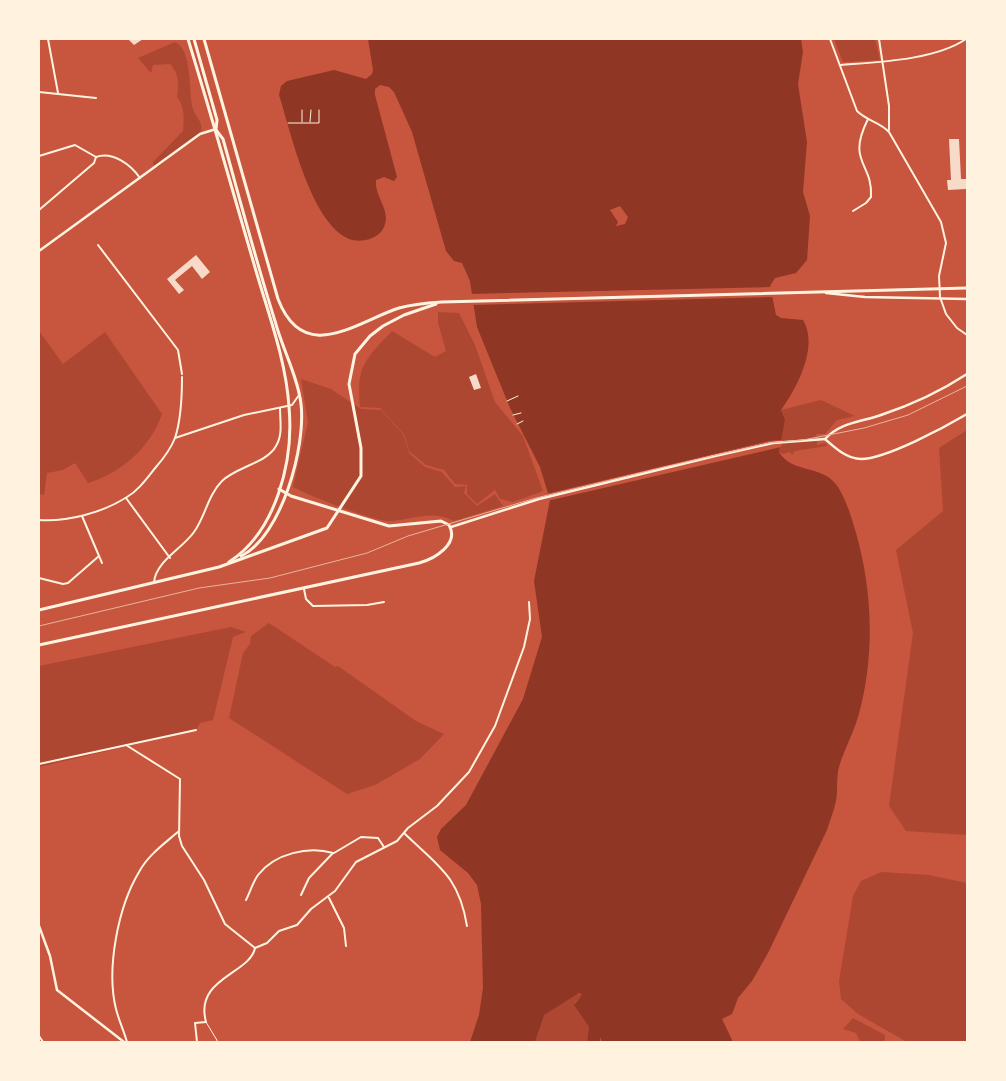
<svg xmlns="http://www.w3.org/2000/svg" width="1006" height="1081" font-family="Mulish,sans-serif">
<rect width="100%" height="100%" fill="#c8553d"/>
<g fill="#ae4732">
<path d="M834,39H875L880,60L843,62Z"/>
<path d="M175,42C193,49 188,93 193,109C196,118 205,123 200,134L158,167L153,165V162L183,131C184,119 185,107 177,97C179,85 179,73 170,64L153,65L151,73L138,58Z"/>
<path d="M438,312L459,313L475,345L495,402L523,436L543,491L513,502L500,499L495,490L477,504L467,494V485L455,484L444,470L426,465L409,451L404,434L380,408L360,407C356,366 365,360 392,331L435,357L446,351L438,323Z"/>
<path d="M39,331L63,364L105,332L162,414C150,448 121,473 88,483L75,463L63,470L47,473L44,495L39,494Z"/>
<path d="M301,379L331,389L361,409L381,410L403,434L409,453L425,467L442,472L455,487L466,486L464,493L477,506L495,494L503,506L454,521C431,509 413,520 389,521C373,521 310,496 293,487L308,422Z"/>
<path d="M821,400L855,416L837,420L825,434H816L817,445L826,443L827,446L795,451L792,455L790,452L783,454L779,452L785,420L781,410Z"/>
<path d="M967,430V835L906,831L889,806L913,633L896,550L943,511L939,448Z"/>
<path d="M269,623L335,667L338,666L416,721L444,734L420,759L375,785L347,794L229,718L243,653L250,644L251,636Z"/>
<path d="M231,627L246,632L233,637L213,720L200,723L196,730L39,767V666Z"/>
<path d="M881,872L929,875L967,883V1042H907L858,1014L841,999L839,981L853,896L861,881Z"/>
<path d="M577,994L583,995L575,1002L576,1008L589,1027L587,1042H535L543,1015Z"/>
<path d="M853,1018L885,1035V1040L883,1042H860L856,1033L843,1029Z"/>
</g>
<path fill="#8f3625" fill-rule="evenodd" d="M368,39H801L803,52L798,84L807,142L803,192L810,216L807,260L796,273L775,278L770,286L776,315L781,318L803,320C819,346 797,388 781,410L785,420L779,452C793,475 822,463 838,487C847,502 851,516 856,533C873,593 875,657 858,717C853,734 844,750 839,767C836,778 838,790 836,801C834,811 830,820 827,830L768,953L752,981L738,998L732,1014L722,1019L733,1042H602L600,1037V1042H587L589,1027L574,1005L582,995L579,993L544,1015L535,1042H470L479,1015L483,988L481,904L477,885L468,873L440,850L437,837L441,829L466,805L523,699L542,637L534,581L550,500L540,467L510,408L477,327L470,281L462,263L454,261L446,251L412,132L394,92L389,87L380,85L375,89V95L397,177L394,181L384,177L376,180C374,195 390,210 385,224C383,233 374,239 365,240C316,251 290,128 279,95L281,86L287,81L334,70L366,79L372,74L373,70ZM620,206L628,217L625,224L616,226L618,222L610,210Z"/>
<g fill="#c8553d">
<path d="M773,287L774,297L471,305L469,294Z"/>
<path d="M783,440L781,447L547,501L546,494L769,441Z"/>
</g>
<g fill="#f7dbc8">
<path d="M128,39H143L134,45Z"/>
<path d="M949,139H959L961,179H966V189L948,190L947,180H951Z"/>
<path d="M196,255L210,272L202,279L192,266L175,280L184,290L179,294L167,279Z"/>
<path d="M476,374L481,388L474,390L469,377Z"/>
</g>
<g fill="none" stroke-linecap="round" stroke-linejoin="round">
<g stroke="#fff3e0" stroke-width="1">
<path d="M302,122V110"/>
<path d="M310,122L311,110"/>
<path d="M288,123H319V110"/>
<path d="M507,401L518,396"/>
<path d="M513,415L521,413"/>
<path d="M517,424L523,421"/>
</g>
<path stroke="#fff3e0" stroke-width="1" d="M206,1022L218,1042"/>
<g stroke="#fff3e0" stroke-width="2">
<path d="M48,39L58,93"/>
<path d="M830,39L857,111C867,121 880,122 889,132L941,222L946,243L939,276L940,297L946,314L957,328L967,335"/>
<path d="M879,39L889,106V130"/>
<path d="M841,65C879,62 935,60 966,39"/>
<path d="M39,92L96,98"/>
<path d="M39,156L75,145L96,157"/>
<path d="M96,157C113,151 131,165 140,178"/>
<path d="M39,210L94,163L96,157"/>
<path d="M853,211L866,203L871,197C873,162 846,163 868,119"/>
<path d="M98,245L178,350L182,374"/>
<path d="M175,438L244,415L292,405L299,395"/>
<path d="M126,498L170,558"/>
<path d="M82,516L102,563"/>
<path d="M39,520C67,522 102,513 127,497C139,490 147,478 156,467C163,459 171,448 175,438C181,420 182,396 182,377"/>
<path d="M39,578L63,584L68,583L99,556"/>
<path d="M154,582C156,561 182,549 194,532C205,517 208,495 222,481C236,467 267,463 276,446C283,435 280,421 280,408"/>
<path d="M304,589L306,599L313,606L367,605L384,602"/>
<path d="M126,745L180,779L179,836L182,846L204,880L225,924L255,948C250,974 194,978 206,1022L195,1023L197,1042"/>
<path d="M39,764L196,730"/>
<path d="M404,833C438,866 459,876 467,926"/>
<path d="M334,853L361,837L378,838L384,847"/>
<path d="M329,898L344,928L346,946"/>
<path d="M246,900C250,892 253,882 258,875C275,853 309,846 333,853L309,878L301,895"/>
<path d="M255,948L267,943L279,931L297,925L311,909L335,891L356,862L397,841L408,828L437,806L469,772L495,726L524,647L530,619L529,602"/>
<path d="M39,1036L43,1042"/>
<path d="M127,1042C124,1031 119,1021 116,1009C106,969 118,907 139,872C148,855 164,844 179,831"/>
</g>
<g stroke="#fff3e0" stroke-width="2.5">
<path d="M39,251L200,134L216,129"/>
<path d="M826,293L865,297L967,299"/>
<path d="M39,926L50,956L57,990L124,1042"/>
</g>
<g stroke="#fff3e0" stroke-width="2.5">
<path d="M825,439C835,448 847,459 861,459C886,459 945,427 967,414"/>
<path d="M825,439C841,422 861,422 881,415C911,405 941,391 967,374"/>
<path d="M451,527L539,499L715,456L773,443L825,439"/>
</g>
<g stroke="#fff3e0" stroke-width="3">
<path d="M188,39C211,114 232,189 254,264C267,310 286,359 289,407C294,461 276,532 229,562"/>
<path d="M194,39L217,120L216,129"/>
<path d="M204,39L278,299C304,366 356,322 399,308C413,304 427,303 442,302L967,288"/>
<path d="M216,130L223,139C240,200 256,261 275,321C282,348 298,377 301,404C306,446 282,536 241,556"/>
<path d="M39,610L219,567L327,528L361,476V448L349,384L355,354L370,336L383,326L404,315L436,304"/>
<path d="M39,645L419,563C434,559 460,544 449,525L441,521L389,526L291,496L279,489"/>
</g>
<path stroke="#e9b49f" stroke-width="1" d="M39,626L199,588L270,578L367,553L408,536L536,498L664,467L769,443L803,440L864,428L908,415L967,386"/>
</g>
<rect width="1006" height="1081" fill="none" stroke="#fff3e0" stroke-width="80"/>
</svg>
